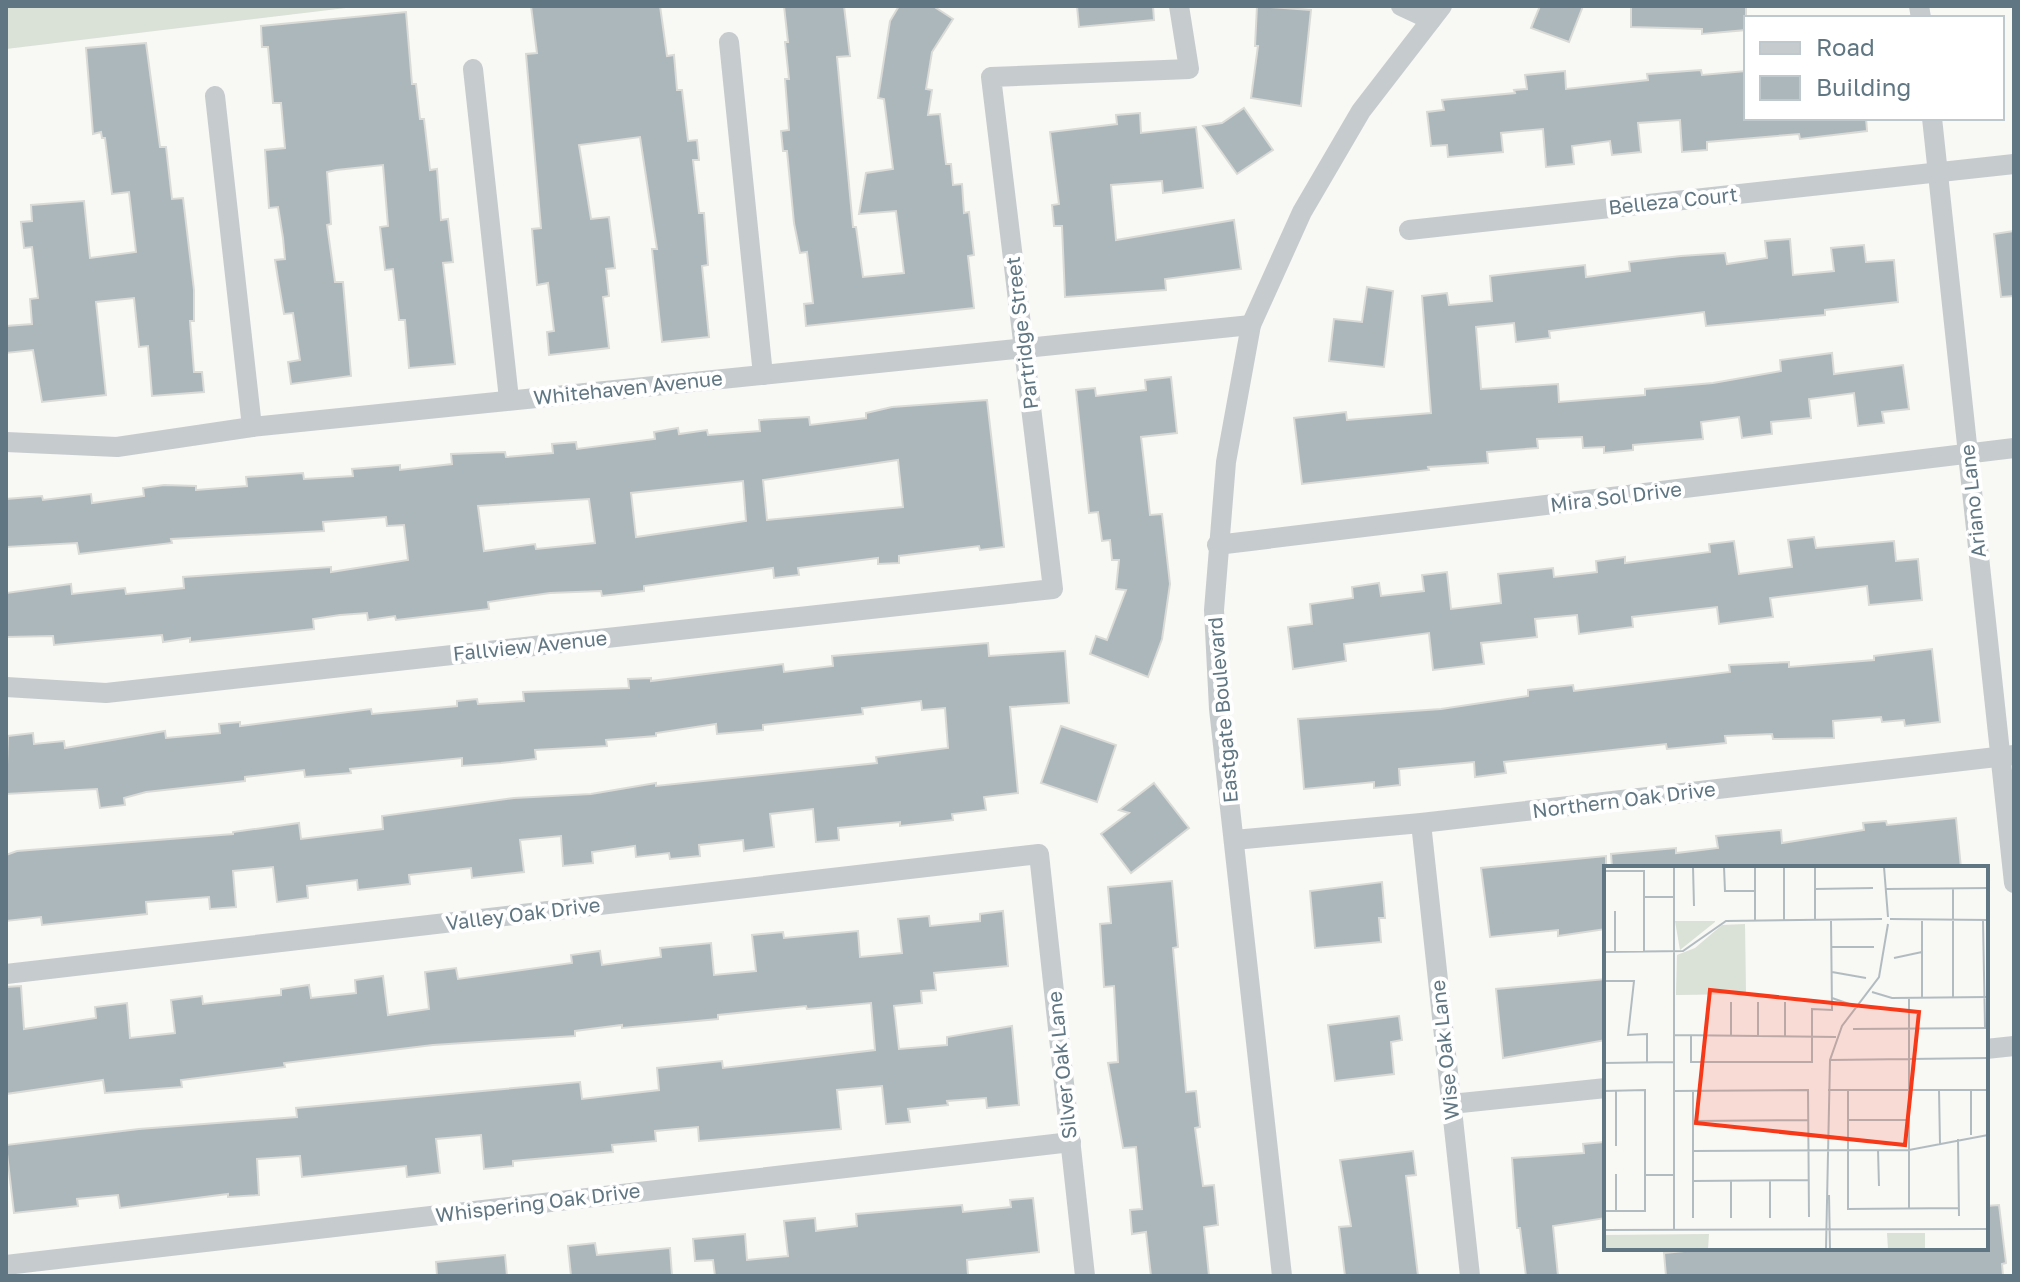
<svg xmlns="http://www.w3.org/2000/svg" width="2020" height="1282" font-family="'Golos Text',sans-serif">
<rect width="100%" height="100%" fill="#f8f8f5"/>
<path fill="#dae1d6" d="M6,6H354V7L6,49Z"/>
<g fill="#abb7bb" stroke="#dadad7" stroke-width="2" fill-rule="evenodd">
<path d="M531,6H660L667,56L674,55L677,90H682L688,141L697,140L699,160H693L699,213H704L708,265L702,266L709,337L662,342L652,249H657L640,137L579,145L591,219L609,217L615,268L606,269L609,296L603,297L609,348L549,355L547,332L554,331L548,283L537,285L532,229L541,228L526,54L537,53Z"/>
<path d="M784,6H844L850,56L837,57L853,227H856L863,277L904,273L896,211L859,214L866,173L893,169L884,99L878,98L890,21L899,6H933L953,19L932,52L926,89L932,90L928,115L940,114L946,164H951L953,185L962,184L964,213L969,212L974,255L968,256L974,308L806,326L804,304L813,303L807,252L800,253L794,223L787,151H783L781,131L789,130L785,79H789L785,42H788Z"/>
<path d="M1077,6H1153L1154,20L1079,27Z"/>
<path d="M1257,6L1311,10L1301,106L1251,98L1258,46H1255Z"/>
<path d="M1540,6H1583L1569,42L1531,28Z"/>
<path d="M1631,6H1746V30L1702,34V29L1631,27Z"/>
<path d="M406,12L412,84H416L420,119H424L430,170L437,169L441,220L448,219L453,262L443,263L455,364L409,368L405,320H399L393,269L385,270L380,227L388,226L383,165L336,170L327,172L331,224L327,225L335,282H343L351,376L291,384L288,362L300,360L293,313L284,314L278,279L275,260L285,259L283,238L278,207L269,208L265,150L285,148L281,103H273L268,47H262L261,26Z"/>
<path d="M146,43L160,147H166L172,199L183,198L194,290V321H190L194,372H202L204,392L152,396L148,346L139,347L134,298L96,302L106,395L42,402L33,350L6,353V326L32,324L30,299L38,298L32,247L24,248L21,222L32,221L31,205L84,201L90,258L136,252L129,192L112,194L105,138H102L101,132L93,134L86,48Z"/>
<path d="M1701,70L1702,75L1746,71V118H1866L1867,131L1800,139L1799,134L1707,142V150L1682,152L1680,120L1638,123L1641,152L1612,155L1610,141L1572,146L1574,164L1546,167L1543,129L1501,133L1503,152L1448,157L1447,145L1431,146L1427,112L1444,110L1442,100L1515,93L1514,90L1527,89L1525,75L1565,71L1566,89L1648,80L1647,74Z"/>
<path d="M1244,108L1273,150L1237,174L1203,126L1222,123Z"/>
<path d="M1140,113L1141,133L1196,127L1203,188L1163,193L1162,181L1111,185L1116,240L1234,220L1241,269L1165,279L1166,290L1065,297L1062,226H1054L1052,205L1059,204L1050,132L1117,124L1116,115Z"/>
<path d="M2014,231V296L2001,297L1994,234Z"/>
<path d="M1790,239L1793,275L1834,271L1831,248L1864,245L1866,262L1894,260L1898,302L1825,310V315L1706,326L1704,312L1549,331L1550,338L1516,342L1514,323L1476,327L1481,389L1558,384L1559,402L1645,395V389L1713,383L1781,371L1780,360L1832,353L1834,374L1903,365L1909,409L1882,412L1884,423L1858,426L1854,393L1809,399L1811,418L1771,422L1772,434L1742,438L1739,417L1701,422L1703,439L1633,445V450L1604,453V447L1583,448L1582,437L1537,439L1538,448L1487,452L1488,463L1428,467L1429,470L1302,484L1294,418L1346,412L1347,420L1431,413L1422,296L1447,293L1449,305L1492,301L1490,276L1585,265L1586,277L1630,271L1629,262L1681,256L1725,253L1727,264L1767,258L1765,241Z"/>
<path d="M1367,287L1393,291L1384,367L1329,361L1334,319L1362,322Z"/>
<path d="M1171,377L1177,433L1141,437L1150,515L1162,514L1170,584L1162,639L1148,677L1090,654L1096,636L1107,640L1126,590L1116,589L1119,560H1112L1110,540L1102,541L1098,512L1089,513L1076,390L1095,388L1096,396L1146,390L1145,380Z"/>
<path d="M987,400L1004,547L980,550L979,546L899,556V563L878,564V558L798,568L799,575L774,578L773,568L644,586V591L602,596L601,591L550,593L488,602L489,609L396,620L395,616L368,620L367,613L340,615L313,619L314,629L190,642V638L163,642L162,635L54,645L53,636L6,637V593L71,584L72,594L125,588L126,594L184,588L183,577L331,567V572L408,560L404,525L387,526L386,517L323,522L324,531L171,539L172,543L79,554L77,543L6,547V499L42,496L43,500L91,494L92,503L144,496L143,488L164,485L196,486V490L247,486L246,477L303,473L304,479L353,476L352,469L400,465V470L452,464L451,454L505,452L506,457L553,453L552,444L576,442L577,449L655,439L654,432L678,428L679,434L707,430L708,435L760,431L759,420L809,417L810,425L866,418V413L892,407ZM898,460L903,507L767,520L763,480ZM743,481L746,521L636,537L631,493ZM589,499L595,543L536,549L535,544L484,551L478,506Z"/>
<path d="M1814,537L1816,548L1894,541L1896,561L1918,559L1922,600L1869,605L1867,586L1770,598L1773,617L1719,624L1717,607L1632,617L1633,627L1579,634L1577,615L1535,619L1537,637L1481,643L1484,664L1433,670L1429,633L1344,644L1346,661L1293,669L1288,627L1312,624L1310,604L1353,598L1352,587L1379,583L1381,596L1424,591L1422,575L1447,572L1451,609L1501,603L1498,574L1553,568L1554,577L1597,572L1596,561L1625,557V563L1710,552L1709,544L1734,541L1739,574L1792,567L1788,540Z"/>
<path d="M988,643L989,656L1065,651L1069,703L1010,707L1018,793L984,797L986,810L952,814L953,820L900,826V822L838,828L839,840L816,842L813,809L770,814L774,847L744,851L743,840L699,845L700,856L670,859L669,853L636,857L635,846L592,852L593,863L563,866L561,836L520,840L524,872L472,878L471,868L409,875L410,884L358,890L357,880L307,886L308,898L277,902L273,867L233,871L236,907L210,909L209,897L146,902L147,914L42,925L41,917L6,921V855L17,851L233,834V832L299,823L301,839L383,829L382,816L514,798L591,794L656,783V786L877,763L876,757L948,748L945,708L922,710L921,701L862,708L863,714L763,725V730L717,734L716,724L656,733V736L606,740L607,746L535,750L536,759L501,763L462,766V758L350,769L351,773L305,777L304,770L245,777V781L146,792L124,798L125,805L100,808L97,789L6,794L8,736L33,733L34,744L64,741L65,748L165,731L166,738L220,733L219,724L240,722V726L371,709L372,714L457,706V701L477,699L478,704L524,701L523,692L629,688L628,679L651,678V681L783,664L784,672L833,666L832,656Z"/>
<path d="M1932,649L1940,722L1905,726L1904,720L1882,722L1881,717L1833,721L1834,738L1773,739L1772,734L1725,736L1726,743L1667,749L1666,744L1504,762L1506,773L1475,777L1474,762L1399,769L1400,785L1374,788V782L1304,789L1298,719L1441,709L1528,696V690L1573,685L1574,691L1730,672L1729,665L1789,662V667L1874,660V656Z"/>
<path d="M1061,726L1116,745L1097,802L1041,783Z"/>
<path d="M1154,783L1189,828L1131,873L1101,834L1129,813L1119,810Z"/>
<path d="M1956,818L1961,868H1612L1611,854L1676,848V853L1718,848L1716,836L1781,830L1782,843L1864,830L1863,823L1886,821L1887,825Z"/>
<path d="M1606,856V929L1558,936V930L1490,937L1481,868Z"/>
<path d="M1172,881L1178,947L1173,948L1186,1092L1196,1091L1200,1127L1195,1128L1203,1186L1214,1185L1218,1225L1204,1227L1209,1276H1151L1146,1232L1132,1234L1130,1210L1142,1209L1136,1147L1123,1148L1108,1063L1118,1062L1114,986L1104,987L1100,924L1111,923L1108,887Z"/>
<path d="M1382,882L1385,918H1379L1381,942L1315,948L1310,891Z"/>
<path d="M1003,911L1008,966L934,973L936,990L921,991L922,1003L894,1006L899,1049L947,1045V1037L1012,1026L1019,1105L987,1108L986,1098L947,1101L948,1105L908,1109L910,1122L886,1124L882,1086L837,1090L841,1129L699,1141L698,1127L655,1131L656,1141L612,1145L613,1152L513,1161V1166L484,1169L481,1135L436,1139L440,1173L407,1177L406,1166L302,1177L300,1156L257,1159L259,1195L228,1197V1194L120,1208L118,1195L77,1199L78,1206L14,1213L6,1145L139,1129L297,1117L296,1108L580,1082L582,1099L659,1090L657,1068L722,1061L723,1068L875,1050L871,1003L807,1009L806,1006L718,1015V1019L622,1028V1025L575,1031V1036L433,1045L284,1063L285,1067L181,1080L182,1087L105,1093L103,1080L6,1094V987L21,986L24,1029L96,1018L95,1007L127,1003L130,1038L175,1033L171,1000L202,996L203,1004L281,995V989L309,985L311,998L356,993L355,980L383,976L388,1015L429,1009L425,972L456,968L458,979L572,963L571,955L600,951L602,965L661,957L660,948L711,943L714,975L756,971L752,935L783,932L784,938L858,931L860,957L902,953L898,919L929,916L930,926L980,921V914Z"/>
<path d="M1606,979V1040L1503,1058L1496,989Z"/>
<path d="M1399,1016L1402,1040L1391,1042L1394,1074L1335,1081L1328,1025Z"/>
<path d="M1604,1142L1606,1218L1553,1226L1558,1276H1526L1520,1228H1517L1512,1158L1584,1153L1583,1144Z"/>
<path d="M1413,1151L1416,1175L1406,1176L1418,1276H1345L1339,1227L1351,1226L1340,1160Z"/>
<path d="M1033,1198L1039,1252L967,1260L968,1276H715L713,1260L695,1261L693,1239L745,1234L747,1260L788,1256L784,1221L815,1218L816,1231L857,1226L856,1214L962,1205L963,1212L1011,1207L1010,1200Z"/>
<path d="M1999,1205L2006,1263L2002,1264L2003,1276H1666L1664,1253L1715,1248H1986V1206Z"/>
<path d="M595,1243L597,1255L670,1248L672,1276H571L568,1246Z"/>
<path d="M505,1255L507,1276H437L436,1262Z"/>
</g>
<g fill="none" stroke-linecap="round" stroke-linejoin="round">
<g stroke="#c6cbce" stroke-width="20">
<path d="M1401,6L1431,20"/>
<path d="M1919,6L1921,18"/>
<path d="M729,42L763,375"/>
<path d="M473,69L509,399"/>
<path d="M215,96L252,427"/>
<path d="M1932,118L2014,883"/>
<path d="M1409,230L2014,164"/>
<path d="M6,442L117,447L252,427L1251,325"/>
<path d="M1217,545L2014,448"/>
<path d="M6,687L106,693L1053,589L991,77L1189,69L1179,6"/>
<path d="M1421,823L1470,1276"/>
<path d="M1234,840L1421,823L2014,755"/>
<path d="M6,974L1039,854L1085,1276"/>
<path d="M1986,1049L2014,1046"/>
<path d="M1451,1104L1606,1088"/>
<path d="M6,1265L1071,1142"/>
<path d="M1282,1276L1219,709L1214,610L1226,462L1251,325L1302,212L1361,111L1442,6"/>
</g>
</g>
<g text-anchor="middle" stroke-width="8" stroke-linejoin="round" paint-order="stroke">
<g font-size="20" fill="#607783" stroke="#fff">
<text transform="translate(1673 201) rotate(-6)" y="7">Belleza Court</text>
<text transform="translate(1022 333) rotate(-97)" y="7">Partridge Street</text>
<text transform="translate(628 388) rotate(-6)" y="7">Whitehaven Avenue</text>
<text transform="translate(1616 497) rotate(-7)" y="7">Mira Sol Drive</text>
<text transform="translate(1973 501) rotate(-96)" y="7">Ariano Lane</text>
<text transform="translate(530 646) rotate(-6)" y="7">Fallview Avenue</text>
<text transform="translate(1223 710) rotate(-95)" y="7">Eastgate Boulevard</text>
<text transform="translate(1624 800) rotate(-7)" y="7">Northern Oak Drive</text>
<text transform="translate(523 914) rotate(-7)" y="7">Valley Oak Drive</text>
<text transform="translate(1445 1050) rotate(-96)" y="7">Wise Oak Lane</text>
<text transform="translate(1062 1065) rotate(-96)" y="7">Silver Oak Lane</text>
<text transform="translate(538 1203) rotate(-7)" y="7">Whispering Oak Drive</text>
</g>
</g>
<g transform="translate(1604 866)">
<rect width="384" height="384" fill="#f8f8f5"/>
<path d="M71,55H111V56L76,84ZM141,58L142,128L72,129L73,89L91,82L118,59ZM283,367H321V383H284ZM105,368L104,383H0V369Z" fill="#dae1d6"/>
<path fill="none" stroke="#b2bcc0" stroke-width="2" d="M70,1V364M89,1L90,40M120,1L121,25H151M151,1V54M180,1V55M211,1V55M280,1L284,51M0,5H40V86M349,22V131M211,23L269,22M282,23L384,22M40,31H70M11,45V86M286,53L384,54M379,54L381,162M318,55V131M228,81H270M0,86L79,85L122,55L278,53M290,92L318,86M228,106L262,112M0,115H30L24,169L43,168V196M268,126L288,132L384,131M228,132L254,141M305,132V342M127,136V170M154,136V170M249,163L384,162M70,169L232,171M87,169V196H208V143L228,144L227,55M181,171V136M226,194L384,192M0,197L70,196M224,224H384M335,224L336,278M367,224V269M0,225L41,224V345H0M12,225V280M70,225L204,224L205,351M89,225V352M244,225V343L354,342M244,254H305M89,255L204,254M354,273L355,350M274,284L275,320M89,285L305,284L384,269M12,308V345M41,309H70M127,314V352M166,314V352M89,315L204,314M225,329L226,383M0,364L384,363M222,383L226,194L238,160L275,111L284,58"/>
<path fill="#f53919" fill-opacity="0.15" stroke="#f53919" stroke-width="4" d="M106,124L315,146L301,279L92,257Z"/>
<rect width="384" height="384" fill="none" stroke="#607783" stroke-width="4"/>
</g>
<rect width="2020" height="1282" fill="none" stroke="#607783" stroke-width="16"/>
<rect x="1744" y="16" width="260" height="104" fill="#ffffff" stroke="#bfc9cd" stroke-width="2"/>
<rect x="1760" y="42" width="40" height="12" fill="#c6cbce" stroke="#bfc9cd" stroke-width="2"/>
<text x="1816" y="56" font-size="24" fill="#607783">Road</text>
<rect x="1760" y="76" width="40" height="24" fill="#abb7bb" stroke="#bfc9cd" stroke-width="2"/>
<text x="1816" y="96" font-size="24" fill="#607783">Building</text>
</svg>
